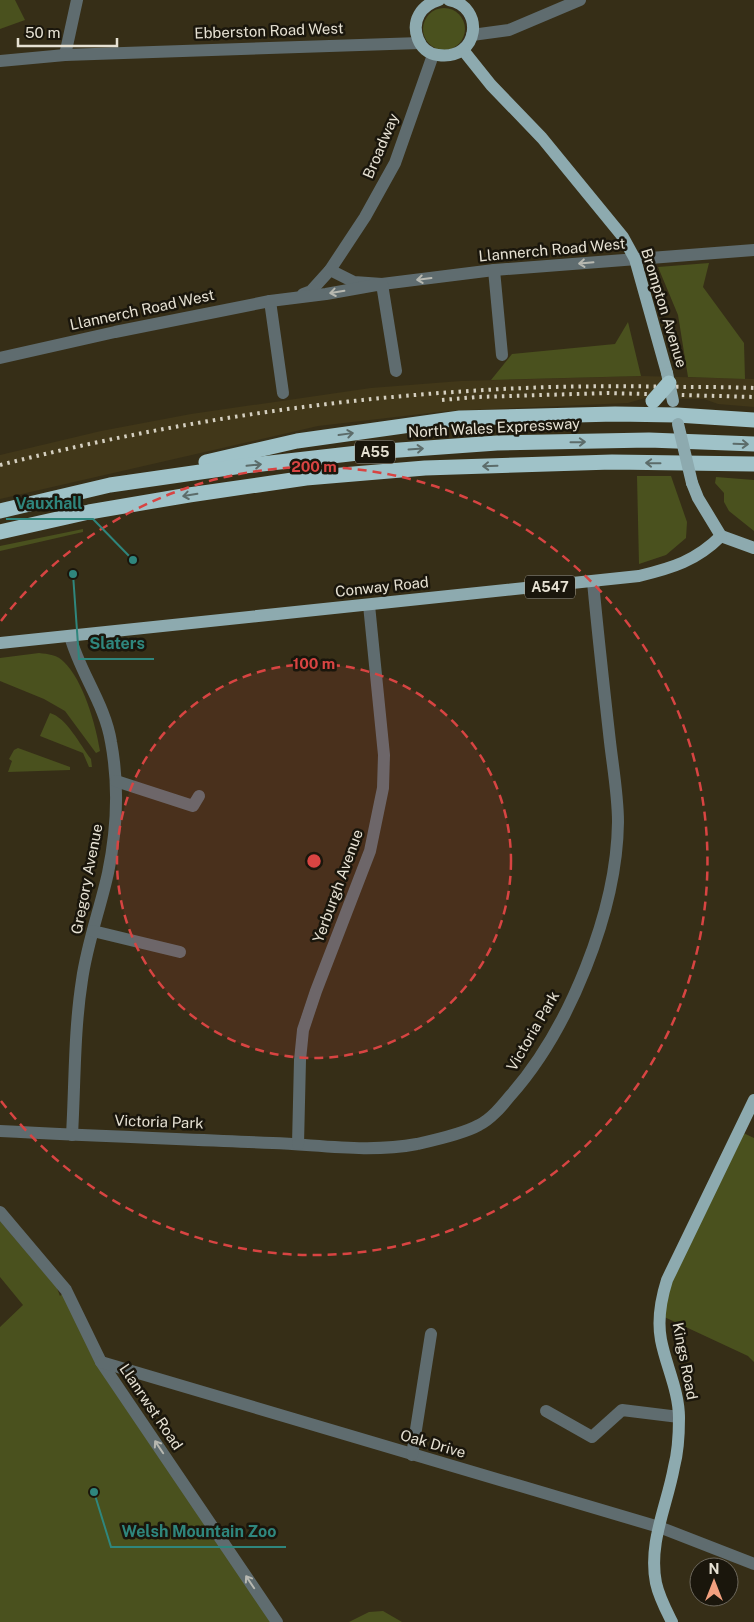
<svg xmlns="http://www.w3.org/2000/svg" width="754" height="1622" font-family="'Public Sans',sans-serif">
<rect width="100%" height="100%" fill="#362e17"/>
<path fill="#413719" d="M641,376L754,379V407L718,404L704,399L645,398L628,403L447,411L318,426L0,499V455L101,431L191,414L371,388L461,381Z"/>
<g fill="#4a511e">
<path d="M0,0H15L25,20L0,29Z"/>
<circle cx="444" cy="29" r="21"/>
<path d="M709,263L703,287L744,343L745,379L688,377L678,315L658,267Z"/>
<path d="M628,322L641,376L491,380L512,354L615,344Z"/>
<path d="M637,476H671L687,522L686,538L666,555L639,564Z"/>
<path d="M716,477L754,480V531L729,511L724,502V493L715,483Z"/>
<path d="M83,529V532L0,551V546Z"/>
<path d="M39,653C48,654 58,655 64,662C83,680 96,725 100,751L96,753L65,711L44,699L0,681V658Z"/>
<path d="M50,713C67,718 80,745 91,759L92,767H89L83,753L40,736Z"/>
<path d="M18,748L70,767V770L8,772L12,761L9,759L14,750Z"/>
<path d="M739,1131L754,1138V1362L748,1356L660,1315L662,1297Z"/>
<path d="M0,1221L57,1288L60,1296L66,1290L101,1362L277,1622H0V1327L23,1305L0,1277Z"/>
<path d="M383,1611L402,1622H349L369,1612Z"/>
</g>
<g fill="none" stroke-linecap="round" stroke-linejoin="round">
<g stroke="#5f6c6f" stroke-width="12">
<path d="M472,35L509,30L580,0"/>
<path d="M65,55L77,0"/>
<path d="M0,61L65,55L420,43"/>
<path d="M330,270L354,282L382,284L494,270L754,250"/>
<path d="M494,270L502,355"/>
<path d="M303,294L311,291L330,270L365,217L395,163L433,55"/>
<path d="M270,301L283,393"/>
<path d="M0,358L115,332L270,301L326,294L382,284L396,371"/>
<path d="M70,636C80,673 105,704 111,742C119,785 117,830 108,873C100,909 87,944 82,980C74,1031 75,1083 72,1135"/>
<path d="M116,781L193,806L199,796"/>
<path d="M93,931L180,952"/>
<path d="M0,1131C91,1136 182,1139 273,1143C321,1145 369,1153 417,1144C435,1140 463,1134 479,1125C491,1119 501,1107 510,1096C569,1030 617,911 618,822C618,796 613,768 610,742C604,689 598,635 593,582"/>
<path d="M298,1144L300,1060L303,1030L316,991L370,851L383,788L384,755L369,605"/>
<path d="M0,1212L66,1290L101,1362L277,1622"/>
<path d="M101,1362L659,1527L754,1564"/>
<path d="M546,1411L592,1437L622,1410L679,1417"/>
<path d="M412,1455L431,1334"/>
</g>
<g stroke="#8daaaf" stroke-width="12">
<path d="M439,0C421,5 411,21 418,39C421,47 428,54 438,55C480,61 485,6 449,0"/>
<path d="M463,50L491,85L542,138L623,237L635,259L667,373"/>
<path d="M692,483L698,498L721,536"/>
<path d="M721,536L754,548"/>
<path d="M0,643L639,576C672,568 696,561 721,536"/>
<path d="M672,1622C666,1610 659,1597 656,1583C648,1543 667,1506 674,1467C678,1452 679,1434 679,1418C679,1391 666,1366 661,1340C657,1319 661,1299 667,1280L754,1100"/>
</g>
<g stroke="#9fc2c8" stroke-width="15">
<path d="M206,462L297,441L460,418L615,414L677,415L754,420"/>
<path d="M0,511L110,485L235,467L358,453L497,443L649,440L754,444"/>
<path d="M0,532L89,512L189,495L306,478L425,468L612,462L754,464"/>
</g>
<g stroke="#d4cfc0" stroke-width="4" stroke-dasharray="2.5 5" stroke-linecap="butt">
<path d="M442,400L477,397L608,393L754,397"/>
<path d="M0,465C181,419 365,393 551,387C596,386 641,386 685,387C708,387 731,387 754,388"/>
</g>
<g stroke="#8daaaf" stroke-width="12">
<path d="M667,373L673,401"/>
<path d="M678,424L692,483"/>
</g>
<path stroke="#9fc2c8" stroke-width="15" d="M653,401L669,383"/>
</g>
<defs><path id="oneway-shaft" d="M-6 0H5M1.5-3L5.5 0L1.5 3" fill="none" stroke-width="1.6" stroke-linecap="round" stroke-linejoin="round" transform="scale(1.25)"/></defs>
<g stroke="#b7b8b0">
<use href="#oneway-shaft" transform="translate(586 263) rotate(175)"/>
<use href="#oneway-shaft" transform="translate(424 279) rotate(173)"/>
<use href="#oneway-shaft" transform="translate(337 292) rotate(171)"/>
<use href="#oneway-shaft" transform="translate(159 1447) rotate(-124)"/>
<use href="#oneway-shaft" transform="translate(250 1582) rotate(-124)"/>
</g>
<g stroke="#5c6c6a">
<use href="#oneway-shaft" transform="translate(346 434) rotate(-8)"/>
<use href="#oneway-shaft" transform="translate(578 442) rotate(-1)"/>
<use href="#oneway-shaft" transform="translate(741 444) rotate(2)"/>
<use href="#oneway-shaft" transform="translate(416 449) rotate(-4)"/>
<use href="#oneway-shaft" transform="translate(653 463) rotate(-179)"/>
<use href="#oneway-shaft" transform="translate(254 465) rotate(-6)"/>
<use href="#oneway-shaft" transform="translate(490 466) rotate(178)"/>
<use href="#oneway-shaft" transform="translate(190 495) rotate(171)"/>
</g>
<circle cx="314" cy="861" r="197" fill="#d84442" fill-opacity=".12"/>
<g fill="none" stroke="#d84442" stroke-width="2.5" stroke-dasharray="9 6">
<circle cx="314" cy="861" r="197"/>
<path d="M1 621A394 394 0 1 1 1 1101"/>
</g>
<g text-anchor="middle" stroke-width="5" stroke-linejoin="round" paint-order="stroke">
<g fill="#1a160c" stroke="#a9a497" stroke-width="1">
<rect x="355" y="440.5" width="40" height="23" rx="4"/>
<rect x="525" y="575.5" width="50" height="23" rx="4"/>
</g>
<g font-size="14" font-weight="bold" fill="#e6e1d3">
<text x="375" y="457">A55</text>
<text x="550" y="592">A547</text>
</g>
<g font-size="15" fill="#e6e1d3" stroke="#1a160c">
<text transform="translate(269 31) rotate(-2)" y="5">Ebberston Road West</text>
<text transform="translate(381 146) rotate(-67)" y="5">Broadway</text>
<text transform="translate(552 250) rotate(-5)" y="5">Llannerch Road West</text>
<text transform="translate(664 308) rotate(73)" y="5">Brompton Avenue</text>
<text transform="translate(142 310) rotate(-12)" y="5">Llannerch Road West</text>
<text transform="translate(494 428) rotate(-3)" y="5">North Wales Expressway</text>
<text transform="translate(382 587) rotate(-6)" y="5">Conway Road</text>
<text transform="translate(87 879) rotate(-79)" y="5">Gregory Avenue</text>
<text transform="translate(338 886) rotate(-70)" y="5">Yerburgh Avenue</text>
<text transform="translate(533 1031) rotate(-60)" y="5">Victoria Park</text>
<text transform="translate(159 1122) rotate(2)" y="5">Victoria Park</text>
<text transform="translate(685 1361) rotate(79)" y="5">Kings Road</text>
<text transform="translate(151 1407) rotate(56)" y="5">Llanrwst Road</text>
<text transform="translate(433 1444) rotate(16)" y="5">Oak Drive</text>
</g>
</g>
<circle cx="314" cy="861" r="8" fill="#d84442" stroke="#1a160c" stroke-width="2.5"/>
<g font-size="15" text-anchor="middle" font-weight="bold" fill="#d84442" stroke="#1a160c" stroke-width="5" stroke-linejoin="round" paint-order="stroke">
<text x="314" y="472">200 m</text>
<text x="314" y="669">100 m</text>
</g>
<path fill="none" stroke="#2f867d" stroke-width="2" d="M133 560L93 519H6M73 574L79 659H154M94 1492L111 1547H286"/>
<g fill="#2f867d" stroke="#1a160c" stroke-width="2">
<circle cx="133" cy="560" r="5"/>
<circle cx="73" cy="574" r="5"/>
<circle cx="94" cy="1492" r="5"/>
</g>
<g font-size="16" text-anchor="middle" font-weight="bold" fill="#2f867d" stroke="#1a160c" stroke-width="5" stroke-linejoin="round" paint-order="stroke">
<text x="49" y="509">Vauxhall</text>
<text x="117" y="649">Slaters</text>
<text x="199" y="1537">Welsh Mountain Zoo</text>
</g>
<g transform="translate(714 1582)"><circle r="24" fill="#1a160c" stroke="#6c675c"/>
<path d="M0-4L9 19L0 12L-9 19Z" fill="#f2a07f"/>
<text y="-8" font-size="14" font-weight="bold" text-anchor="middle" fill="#e6e1d3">N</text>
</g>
<path d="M18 38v8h99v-8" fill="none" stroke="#e6e1d3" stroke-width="2.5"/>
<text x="25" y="38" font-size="15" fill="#e6e1d3" stroke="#1a160c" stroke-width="4" paint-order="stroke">50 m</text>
</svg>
